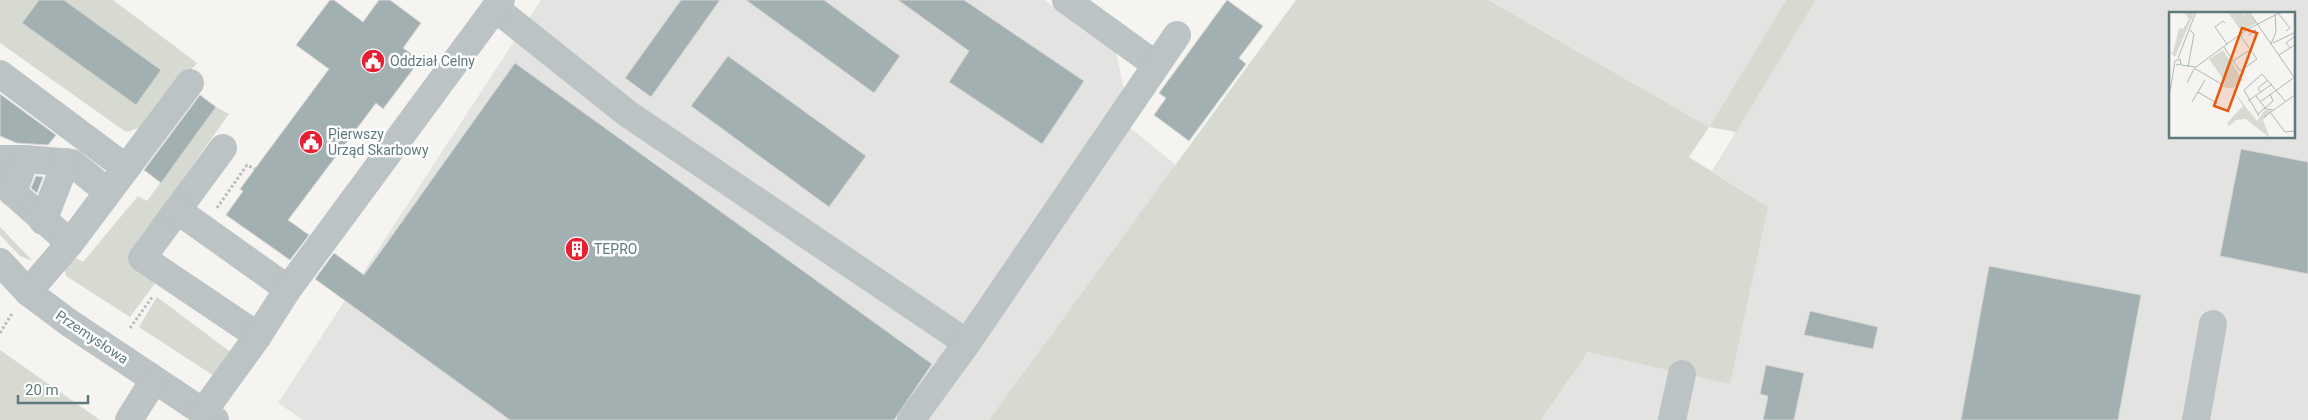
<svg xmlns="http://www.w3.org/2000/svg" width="2308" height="420" font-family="Roboto,sans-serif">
<rect width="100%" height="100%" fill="#f5f4f1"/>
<g fill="#e3e4e2" fill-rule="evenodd">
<path d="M541,0H1044L1116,52L1125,94L1113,114L1176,165L989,420H303L278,403Z"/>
<path d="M1490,0H1786L1709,127Z"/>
<path d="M1816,0H2308V420H1541L1588,352L1768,207L1712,171ZM2170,14H2294V138H2170Z"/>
</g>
<g fill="#d7dad0">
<path d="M0,0H113L197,63L142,127L126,132L0,43Z"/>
<path d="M1296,0H1489L1709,127L1786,0H1816L1736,132L1709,127L1689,157L1768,207L1730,384L1588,352L1541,420H989Z"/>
<path d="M216,107L229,114L182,180L194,197L174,222L147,227L128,255L159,278L130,317L66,276L64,269L72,256L83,262L138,196L147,201Z"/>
<path d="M0,227L33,261L20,256L0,235Z"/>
<path d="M157,297L233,354L214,376L139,327Z"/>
<path d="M0,350L100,420H0Z"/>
</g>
<g fill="#a2b0b1" stroke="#d6d5d4">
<path d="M39,0H64L161,70L136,105L22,23Z"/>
<path d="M330,0H334L363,22L379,0H390L421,23L403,48L420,60L383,109L376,103L288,220L309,235L290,260L226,215L243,191L240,189L329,69L296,45Z"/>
<path d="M681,0H720L651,97L625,78Z"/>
<path d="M746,0H824L900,56L874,93Z"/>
<path d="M898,0H964L1084,81L1042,144L949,82L969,51Z"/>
<path d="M1227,0L1263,26L1239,58L1246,64L1189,141L1154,115L1166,98L1159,93Z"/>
<path d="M728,56L866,156L829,207L691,106Z"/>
<path d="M515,63L932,364L894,420H510L315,279L334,253L364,275Z"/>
<path d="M0,94L56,135L48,145L17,143L0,136Z"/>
<path d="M200,95L216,107L161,183L144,170Z"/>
<path d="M2241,149L2308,162V274L2220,256Z"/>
<path d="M36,176L43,177L37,193L31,188Z"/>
<path d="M1989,266L2141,295L2118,420H1961Z"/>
<path d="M1810,311L1878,327L1873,349L1804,335Z"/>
<path d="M1766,365L1804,373L1794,420H1763L1768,396L1760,394Z"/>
</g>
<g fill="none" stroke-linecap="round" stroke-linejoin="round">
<g stroke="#b7bcbd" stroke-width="3" stroke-dasharray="2.5 2.5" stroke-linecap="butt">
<path d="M217,208L247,165L255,169"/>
<path d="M130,328L153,296"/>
<path d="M0,333L13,312"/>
</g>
<g stroke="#bbc3c4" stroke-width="28">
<path d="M1066,0L1156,65"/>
<path d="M495,8L628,114L967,343"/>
<path d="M0,74L126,168"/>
<path d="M223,148L142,258L258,336"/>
<path d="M0,159H25"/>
<path d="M0,181L70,243"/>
<path d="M13,193L25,159L72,163L108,192"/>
<path d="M177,210L288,289"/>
<path d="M43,221L66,162"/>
<path d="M0,262L28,292L68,322L215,420"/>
<path d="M28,292L70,243L190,83"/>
<path d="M203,412L258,336L288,289L501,0"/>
<path d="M129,420L154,380"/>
<path d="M911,420L967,343L1177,35"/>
<path d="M1672,420L1682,374"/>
<path d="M2196,420L2213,324"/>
</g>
</g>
<defs>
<g id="civic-disc" transform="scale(1.25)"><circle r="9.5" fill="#e71f32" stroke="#fff"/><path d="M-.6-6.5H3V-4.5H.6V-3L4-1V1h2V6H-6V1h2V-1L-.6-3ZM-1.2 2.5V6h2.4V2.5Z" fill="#fff"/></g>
<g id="building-disc" transform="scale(1.25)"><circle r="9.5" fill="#e71f32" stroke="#fff"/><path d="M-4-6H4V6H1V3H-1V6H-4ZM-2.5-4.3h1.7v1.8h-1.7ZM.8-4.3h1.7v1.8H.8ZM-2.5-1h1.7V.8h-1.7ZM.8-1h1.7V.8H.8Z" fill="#fff"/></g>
</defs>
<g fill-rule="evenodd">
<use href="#civic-disc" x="373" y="61"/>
<use href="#civic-disc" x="311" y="142"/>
<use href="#building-disc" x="577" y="249"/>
</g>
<g text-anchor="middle" stroke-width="5" stroke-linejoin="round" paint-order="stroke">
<g font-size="14" fill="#5f7a7d" stroke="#fff" text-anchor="start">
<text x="390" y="66">Oddział Celny</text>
<text x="328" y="139">Pierwszy<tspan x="328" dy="16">Urząd Skarbowy</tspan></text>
<text x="594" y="254">TEPRO</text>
</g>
<g font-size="14" fill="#5f7a7d" stroke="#fff">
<text transform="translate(92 337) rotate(34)" y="5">Przemysłowa</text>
</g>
</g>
<g transform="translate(2169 12)">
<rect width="126" height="126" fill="#f5f4f1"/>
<path d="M15,0L25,1L6,45L0,39L4,41L10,16L14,17L20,7ZM59,0H75L74,3L79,0L87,11L72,19ZM54,38L74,68L63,77L83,103L88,109L96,98L102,99L94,108L101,126L77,107L67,108L60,114L58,111L74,94L62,76L53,75L56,70L40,47Z" fill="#d7dad0"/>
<path fill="none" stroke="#acb8b8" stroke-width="1" d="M80,0L127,68M109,1L121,16L117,19M56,11L54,9L46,15L58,32M79,20L87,18L80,23M104,31L127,20M102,32L107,20L106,2M55,35L71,59M121,36L117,31L127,23M110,43L127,32M9,46L27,0M64,49L81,38M12,53L27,55L77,18L112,0M19,55L25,22L21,18M25,56L54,73M71,59L88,47L71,23M18,71L25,57M29,80L49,92M92,81L89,76L99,68M87,84L97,97L104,98M0,85L6,49L11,47L12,52L7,53M79,89L103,72M23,90L36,68M91,90L127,64M101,100L116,120L127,119M89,102L104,89L101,82M90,104L75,78L93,62L116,89M95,105L127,82"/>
<path fill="#e8590c" fill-opacity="0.15" stroke="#e8590c" stroke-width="2.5" d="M73,16L88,21L59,99L45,94Z"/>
<rect width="126" height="126" fill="none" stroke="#5f7a7d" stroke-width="2.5"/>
</g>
<path d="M18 395v8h70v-8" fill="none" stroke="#5f7a7d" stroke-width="2.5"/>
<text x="25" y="395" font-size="15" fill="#5f7a7d" stroke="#ffffff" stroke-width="4" paint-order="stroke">20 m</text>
</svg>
